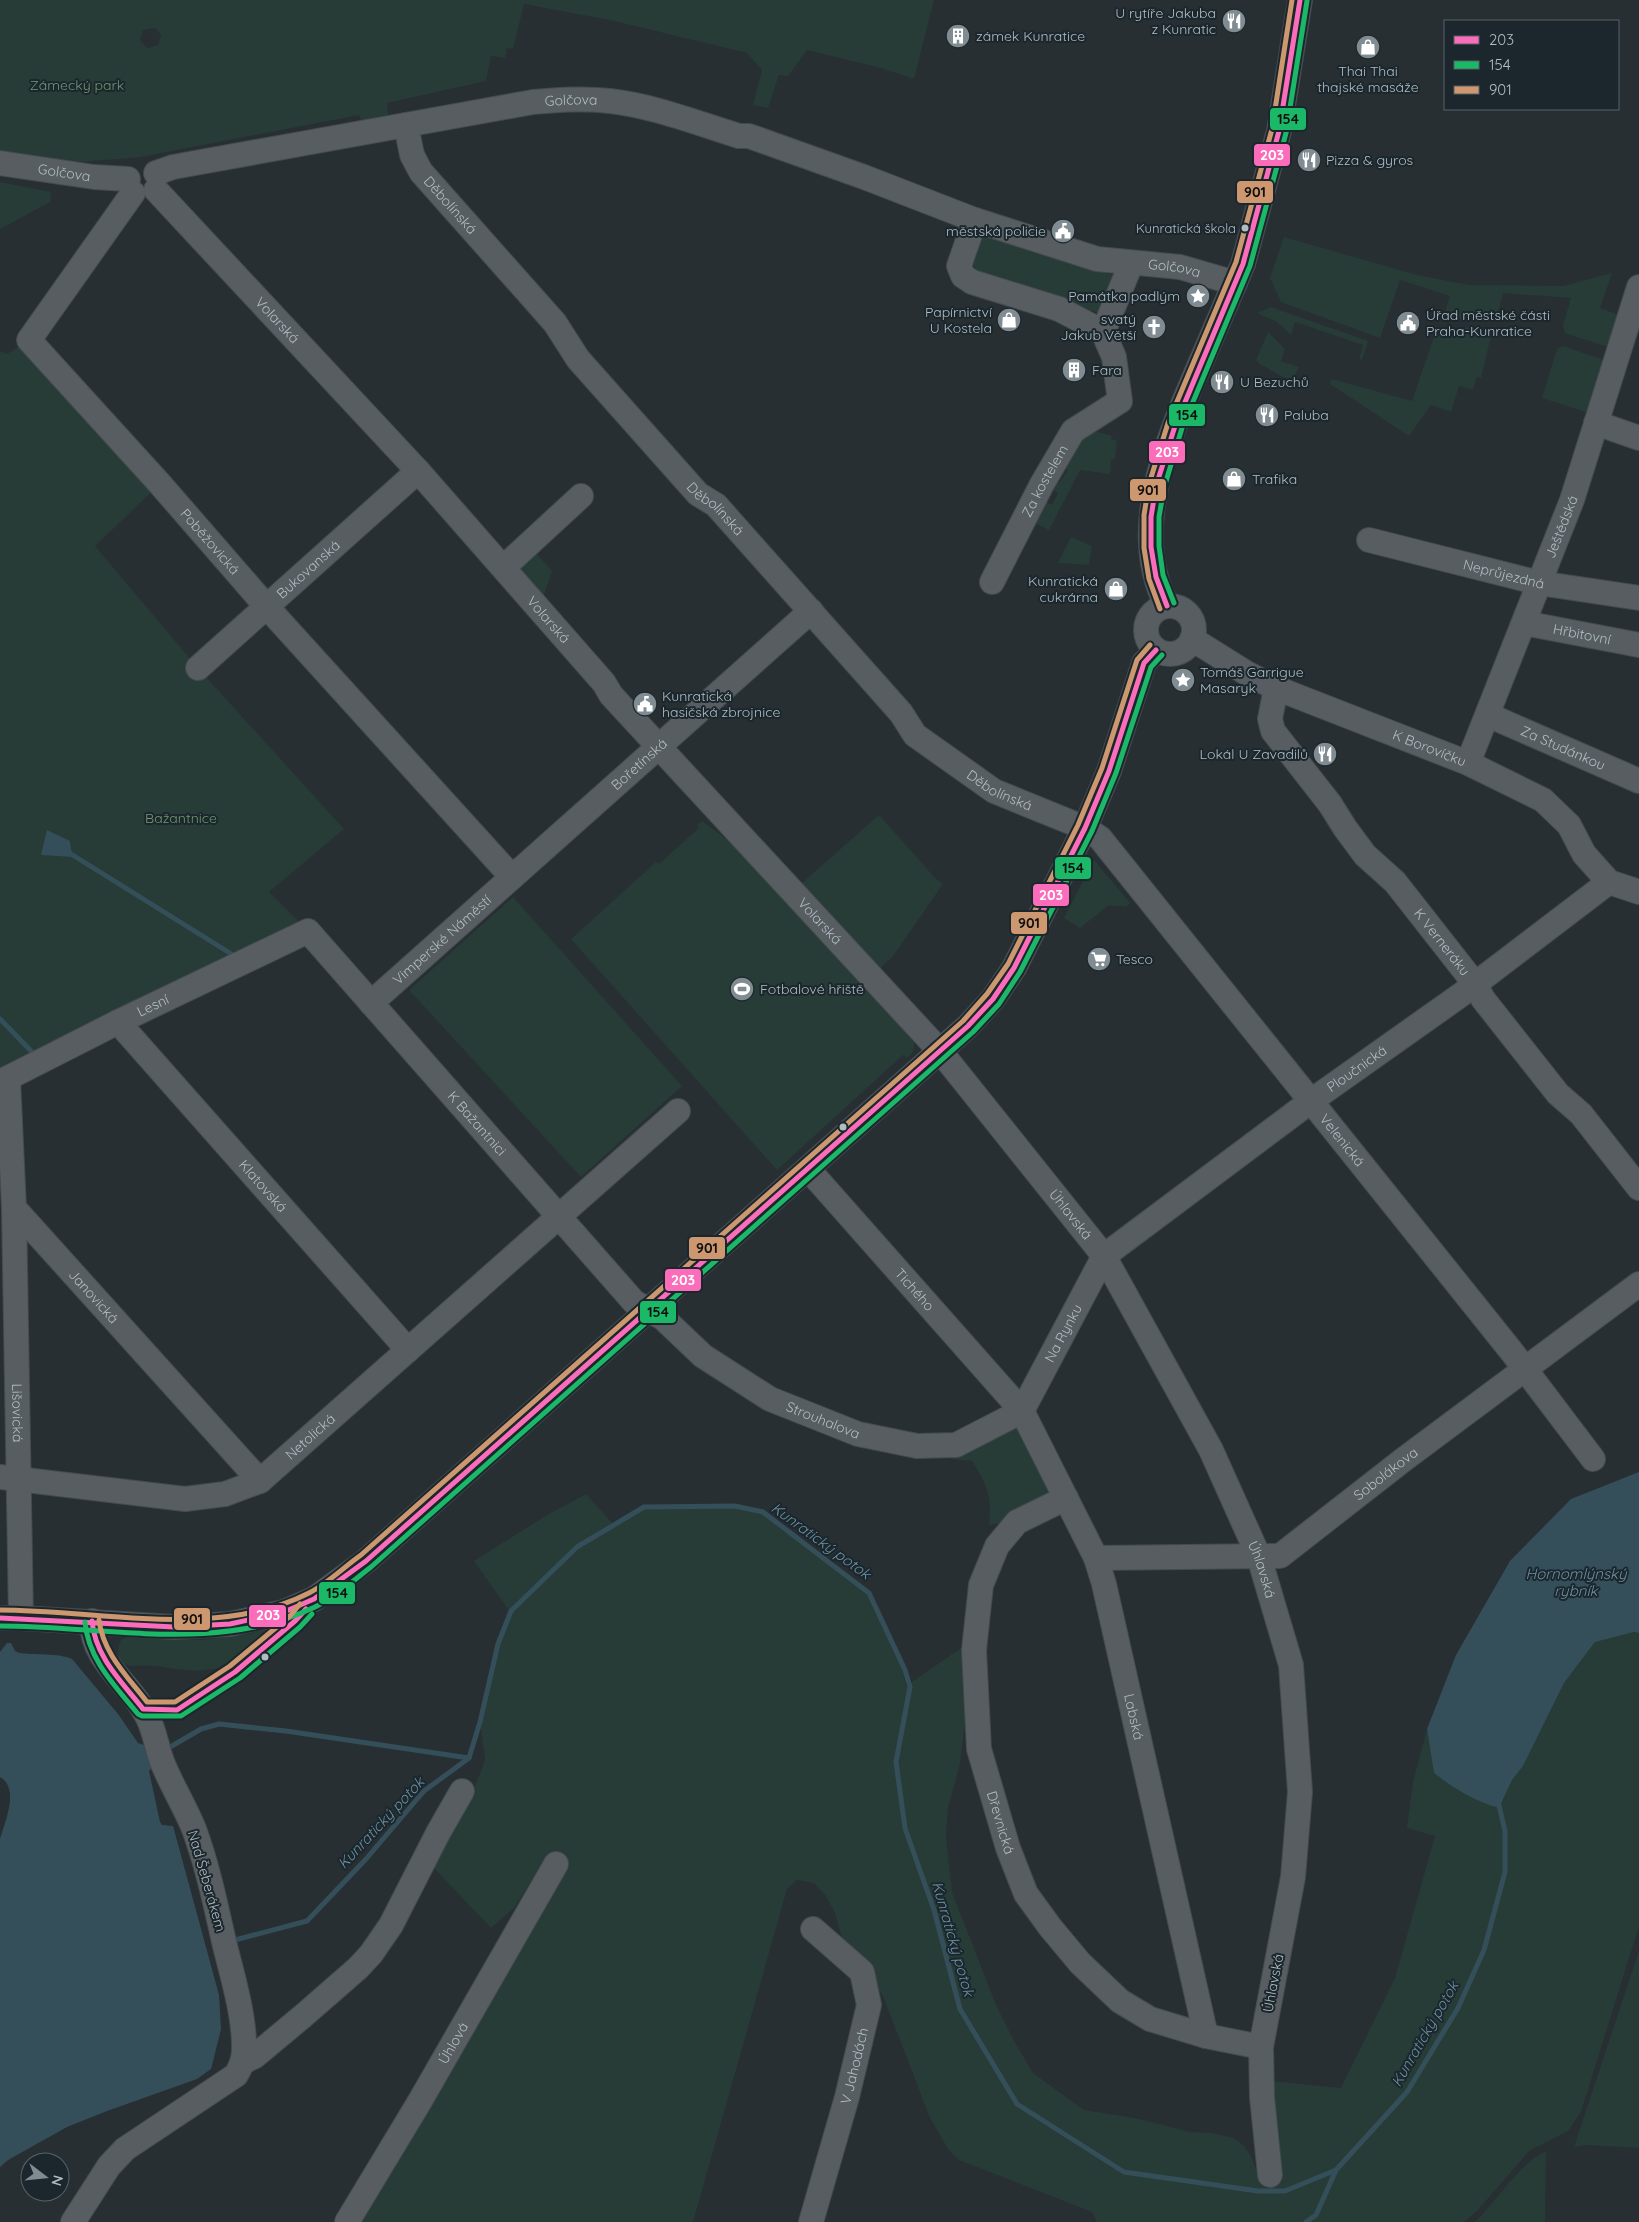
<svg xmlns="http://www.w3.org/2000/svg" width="1639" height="2222" font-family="Quicksand,sans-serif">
<rect width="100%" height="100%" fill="#272f33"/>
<g fill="#273b37" fill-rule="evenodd">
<path d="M0,0H934L914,79L881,68L807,50L788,76L779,75L768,108L753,105L762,70L747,53L610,20L524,4L513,49L507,48L505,58L491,56L486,81L387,103L388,115L361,121L359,115L141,157L82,162L0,154ZM155,28L161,35L158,45L147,48L140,40L143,30Z"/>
<path d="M0,182L51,192L50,202L0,229Z"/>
<path d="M983,232L1113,275L1114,282L1101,314L979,273L971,262Z"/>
<path d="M1284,237L1417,275L1469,285L1563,286L1612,273L1600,308L1619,315L1608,347L1565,333L1563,325L1571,298L1503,293L1497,316L1447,320L1445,312L1450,296L1400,280L1380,338L1281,302L1270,278Z"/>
<path d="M1271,307L1368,341L1362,360L1359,359L1363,345L1295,322L1291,335L1277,322L1257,313Z"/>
<path d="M1437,328H1493L1481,378L1477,377L1473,390L1459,386L1451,412L1431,405L1409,436L1330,384L1332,379L1412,401Z"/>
<path d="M1268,332L1285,349L1281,361L1299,367L1292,382L1260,364L1256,360Z"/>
<path d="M29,340L160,484L95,546L198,668L344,829L269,892L308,931L0,1081V351L7,354Z"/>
<path d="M1563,346L1604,360L1586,412L1542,398L1557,349Z"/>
<path d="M1091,430L1112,436L1111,439L1117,440L1115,459H1111L1110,474L1080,470L1049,530L1028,520L1039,499L1052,505L1058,493L1052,489L1057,482L1059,483L1068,470L1059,464Z"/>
<path d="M1071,537L1092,546L1089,565L1058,563Z"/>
<path d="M537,554L552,571L543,598L518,571Z"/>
<path d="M879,815L936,879L943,884L893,956L878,970L801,884Z"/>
<path d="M702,821L741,850L915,1039L913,1052L907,1058L903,1055L777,1170L571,939L656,862L659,864L699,828L697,825Z"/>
<path d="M1094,860L1130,903L1126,907L1109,905L1080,928L1064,918Z"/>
<path d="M513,897L682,1086L581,1177L409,990Z"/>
<path d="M1015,1425L1050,1491L1044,1503L1010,1521L989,1525C992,1496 987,1485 972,1461L950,1459Z"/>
<path d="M586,1494L614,1525L640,1509L735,1506L763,1513L869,1593L902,1666L906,1686L964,1646L965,1721L960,1764L948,1808L946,1835L952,1892L996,2005L1014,2041L1033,2073L1084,2110L1135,2118L1190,2132L1212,2133L1234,2138L1244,2146L1251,2156L1262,2183L1283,2182L1272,2115L1271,2081L1341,2088L1395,1978L1435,1836L1407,1828L1413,1782L1427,1729L1434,1773L1499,1808L1512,1780L1523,1766L1564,1683L1595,1642L1634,1632L1639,1633V1926L1581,2112L1568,2131L1529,2151L1477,2211L1464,2222H1097L1092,2212L959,2160L948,2149L930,2118L883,1996L844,1945L835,1913L826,1896L814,1883L797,1880L787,1889L693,2222H355L557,1873L548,1854L514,1908L491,1928L428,1862L472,1795L485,1760L480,1722L498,1644L510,1612L474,1561L547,1515Z"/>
<path d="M284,1622C261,1641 237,1668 206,1670C189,1672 172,1668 156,1666C144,1665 133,1667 121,1664C117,1654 117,1649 121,1640L131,1636L201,1640L250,1634Z"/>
<path d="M1639,1951V2148L1584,2145L1574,2147Z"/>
<path d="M1546,2152L1545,2222H1475C1493,2205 1525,2157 1546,2152Z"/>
</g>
<g fill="#354f5a">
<path d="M47,830L70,841L71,850L74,857L41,855Z"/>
<path d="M1639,1472V1633L1634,1632L1595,1642L1564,1683L1523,1766L1512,1780L1499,1808C1474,1801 1455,1789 1434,1773L1427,1729L1456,1655L1510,1561L1571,1499Z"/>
<path d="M7,1643H11L15,1651L19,1653C34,1655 60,1653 72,1659L118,1714L138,1743L147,1746L154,1765L149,1771L160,1822L162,1825L173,1826L219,1995L221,2029L211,2069L197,2079L107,2111L67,2127L8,2160L0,2167V1839C5,1822 20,1788 0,1777V1652Z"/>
</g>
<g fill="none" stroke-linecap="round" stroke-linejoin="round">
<g stroke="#354f5a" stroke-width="5">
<path d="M71,854L233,955"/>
<path d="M0,1019L36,1056"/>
<path d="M172,1746L201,1729L219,1724L286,1731L469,1758"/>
<path d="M235,1940L307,1921L366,1859L424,1791L469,1758L480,1722L498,1644L511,1611L577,1547L644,1507L735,1506L763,1512L869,1593L905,1670L910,1687L896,1762L905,1828L934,1910L960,2009L1017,2104L1124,2172L1258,2191H1285L1336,2170L1407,2092L1458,2008L1484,1950L1505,1872V1831L1498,1801"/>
<path d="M1306,2222L1316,2215L1336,2170"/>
</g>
<g stroke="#444b4e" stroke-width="26">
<g id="minor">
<path id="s1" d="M406,125L412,155L421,172L555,323L578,359L698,494L716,505L901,713L915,735L994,791L1085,828L1100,838L1512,1352L1593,1459"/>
<path id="s2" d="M0,163L94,177L128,179"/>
<path id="s3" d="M156,173L173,167L533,102C559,100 584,98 610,101C654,106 697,123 739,136H749L864,177L975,220L1097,259L1180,267L1235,283"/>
<path id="s4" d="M156,190L418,471L604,683L611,695L940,1051L1104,1256L1211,1450L1259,1557L1291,1665L1300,1792L1293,1877L1261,2047L1262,2097L1270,2175"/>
<path id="s5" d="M133,193L29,340L160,484L266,606L512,877"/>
<path d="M975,220L959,266L963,276L972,282L1059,309L1103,332"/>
<path d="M1596,423L1639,438"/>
<path id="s6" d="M1369,540L1539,583L1639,598"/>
<path d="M504,567L581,496"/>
<path id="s7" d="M992,582L1042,484L1073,431L1120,401L1114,357L1103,332L1131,264"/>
<path d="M1167,606C1128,530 1167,441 1198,369C1213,334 1228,299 1243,264L1279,131L1300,0"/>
<circle cx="1170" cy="630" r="24"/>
<path id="s8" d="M1524,623L1639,645"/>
<path id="s9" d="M1192,639L1248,674L1276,688L1468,763L1543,800L1569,825L1584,854L1609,882L1639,892"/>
<path id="s10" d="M198,668L418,471"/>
<path id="s11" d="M1276,688L1270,719L1273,731L1330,804L1345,828L1365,855L1395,882L1475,984L1483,999L1558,1094L1581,1114L1639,1188"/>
<path id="s12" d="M1488,715L1639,781"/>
<path id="s13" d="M1468,763L1572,500L1639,287"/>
<path id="s14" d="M371,1003L811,611"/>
<path id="s15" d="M118,1022L408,1350"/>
<path id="s16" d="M8,1079L14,1208L21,1618"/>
<path id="s17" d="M0,1082L118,1022L308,931L634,1302L663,1318L703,1356L770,1399L858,1434L917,1446L956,1445L1022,1411"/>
<path id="s18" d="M808,1169L1022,1411L1096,1558L1104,1584L1206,2036"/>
<path id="s19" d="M14,1208L260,1481"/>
<path id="s20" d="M1022,1411L1104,1256L1311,1101L1462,994L1609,882"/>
<path id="s21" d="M0,1477L185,1499L225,1494L260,1481L678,1111"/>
<path id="s22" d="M1066,1498L1017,1522L997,1546L981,1585L974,1650L979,1749L1008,1848L1026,1894L1050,1927L1080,1963L1120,2001L1150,2019L1206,2036L1261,2047"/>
<path id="s23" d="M1096,1558L1280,1556L1403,1460L1639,1284"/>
<path d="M0,1618H21L174,1627L230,1624L284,1612L314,1599L366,1561L968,1026L993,999L1014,968L1085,828L1109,771L1144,663L1156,650"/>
<path d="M243,2062L255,2056L303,2016L358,1968L371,1954L391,1925L438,1833L462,1791"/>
<path d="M73,2222L109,2166L125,2149L236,2075C241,2067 244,2060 244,2050C245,2018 233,1978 225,1946C216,1907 208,1867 194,1829C185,1807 172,1786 163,1764C157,1749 155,1732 148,1718C132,1684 91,1661 92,1621"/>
<path id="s24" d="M347,2222L420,2101L556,1864"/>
<path id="s25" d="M811,2222L847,2097L869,2005L862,1972L813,1929"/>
</g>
</g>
<use href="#minor" stroke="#575d61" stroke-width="24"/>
<g stroke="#1b272d" stroke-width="9">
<g id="bus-1">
<path d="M1167,606L1156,577L1151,547V517L1156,486L1175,426L1243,264L1279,131L1300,0"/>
<path d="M0,1618L174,1627L230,1624L284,1612L314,1599L366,1561L968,1026L993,999L1014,968L1085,828L1109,771L1144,663L1156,650"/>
<path d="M92,1621C95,1657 122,1682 143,1709L177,1710L235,1672L295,1621L306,1609"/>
</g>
</g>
<g stroke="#1b272d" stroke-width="9">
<g id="bus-2">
<path d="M1174,603L1163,575L1159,546V517L1164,488L1182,428L1250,266L1286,133L1307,1"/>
<path d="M85,1622C88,1659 115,1686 138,1714L142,1716H181L240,1678L300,1627L312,1614"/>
<path d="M0,1626C105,1626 217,1654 315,1607C335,1597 354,1580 371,1567L973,1032L999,1004L1020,972L1092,831L1116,773L1151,667L1162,655"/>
</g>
</g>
<g stroke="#1b272d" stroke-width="9">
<g id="bus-3">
<path d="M1160,609L1149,579L1144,548V515L1149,484L1168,423L1236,262L1272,129L1292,0"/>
<path d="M0,1610C99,1610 217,1640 309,1593C327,1584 344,1567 361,1555L963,1021L987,994L1008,964L1078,825L1102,768L1137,660L1150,645"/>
<path d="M99,1620C103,1653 127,1676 147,1702H175L230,1666L290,1616L300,1604"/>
</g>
</g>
<use href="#bus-1" stroke="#fb6dba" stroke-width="5"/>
<use href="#bus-2" stroke="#1ab867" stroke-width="5"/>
<use href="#bus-3" stroke="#cd976f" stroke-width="5"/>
</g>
<defs>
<g id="restaurant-disc" transform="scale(1.25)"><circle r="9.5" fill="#808c91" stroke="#1b272d"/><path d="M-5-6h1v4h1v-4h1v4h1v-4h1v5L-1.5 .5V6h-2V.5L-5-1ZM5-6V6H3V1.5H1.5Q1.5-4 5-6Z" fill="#fff"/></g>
<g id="building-disc" transform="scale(1.25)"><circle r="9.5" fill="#808c91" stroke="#1b272d"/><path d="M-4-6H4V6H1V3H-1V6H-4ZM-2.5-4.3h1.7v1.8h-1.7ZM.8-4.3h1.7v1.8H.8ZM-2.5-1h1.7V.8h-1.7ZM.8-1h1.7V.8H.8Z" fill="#fff"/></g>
<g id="shop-disc" transform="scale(1.25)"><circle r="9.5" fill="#808c91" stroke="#1b272d"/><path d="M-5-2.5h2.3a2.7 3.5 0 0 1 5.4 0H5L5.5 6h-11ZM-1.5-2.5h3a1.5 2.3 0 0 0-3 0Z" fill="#fff"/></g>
<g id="civic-disc" transform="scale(1.25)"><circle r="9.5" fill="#808c91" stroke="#1b272d"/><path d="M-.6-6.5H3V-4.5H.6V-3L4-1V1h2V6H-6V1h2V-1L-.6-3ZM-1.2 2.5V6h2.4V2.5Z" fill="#fff"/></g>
<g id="sight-disc" transform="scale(1.25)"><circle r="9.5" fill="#808c91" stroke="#1b272d"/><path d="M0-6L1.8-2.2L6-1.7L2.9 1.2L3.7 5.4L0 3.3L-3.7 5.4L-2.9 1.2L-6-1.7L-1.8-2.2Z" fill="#fff"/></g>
<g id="church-disc" transform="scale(1.25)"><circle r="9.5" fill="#808c91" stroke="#1b272d"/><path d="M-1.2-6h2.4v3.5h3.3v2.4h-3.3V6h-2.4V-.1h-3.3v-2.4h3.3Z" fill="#fff"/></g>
<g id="supermarket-disc" transform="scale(1.25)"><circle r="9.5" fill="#808c91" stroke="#1b272d"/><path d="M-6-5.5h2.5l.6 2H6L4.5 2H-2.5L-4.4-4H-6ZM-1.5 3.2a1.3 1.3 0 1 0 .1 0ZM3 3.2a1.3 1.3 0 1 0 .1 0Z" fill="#fff"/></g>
<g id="stadium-disc" transform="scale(1.25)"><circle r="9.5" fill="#808c91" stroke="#1b272d"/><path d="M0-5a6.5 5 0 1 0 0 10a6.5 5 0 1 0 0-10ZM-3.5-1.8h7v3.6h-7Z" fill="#fff"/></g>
</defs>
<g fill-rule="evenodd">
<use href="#restaurant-disc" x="1234" y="21"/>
<use href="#building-disc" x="958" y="36"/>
<use href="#shop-disc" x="1368" y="47"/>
<use href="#restaurant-disc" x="1309" y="160"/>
<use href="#civic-disc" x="1063" y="231"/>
<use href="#sight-disc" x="1198" y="296"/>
<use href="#shop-disc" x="1009" y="320"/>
<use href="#civic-disc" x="1408" y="323"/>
<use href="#church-disc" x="1154" y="327"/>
<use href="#building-disc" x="1074" y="370"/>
<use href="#restaurant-disc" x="1222" y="382"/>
<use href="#restaurant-disc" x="1267" y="415"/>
<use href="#shop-disc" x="1234" y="479"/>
<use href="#shop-disc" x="1116" y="589"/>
<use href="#sight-disc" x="1183" y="680"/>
<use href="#civic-disc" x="645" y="704"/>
<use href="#restaurant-disc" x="1325" y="754"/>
<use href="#supermarket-disc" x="1099" y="959"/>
<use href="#stadium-disc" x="742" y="989"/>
</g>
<g fill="#b0bec4" stroke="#1b272d" stroke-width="2">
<circle cx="1245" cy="228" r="4.5"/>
<circle cx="843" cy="1127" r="4.5"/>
<circle cx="265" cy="1657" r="4.5"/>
</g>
<g text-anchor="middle" stroke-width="4" stroke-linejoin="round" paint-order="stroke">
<g font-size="13" fill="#b0bec4" stroke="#1b272d" text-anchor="end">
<text x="1236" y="233">Kunratická škola</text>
</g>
<g font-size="14" fill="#b0bec4" stroke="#1b272d" text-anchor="start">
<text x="1216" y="18" text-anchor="end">U rytíře Jakuba<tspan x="1216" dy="16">z Kunratic</tspan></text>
<text x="976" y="41">zámek Kunratice</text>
<text x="1368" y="76" text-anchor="middle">Thai Thai<tspan x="1368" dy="16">thajské masáže</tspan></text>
<text x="1326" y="165">Pizza &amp; gyros</text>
<text x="1046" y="236" text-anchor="end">městská policie</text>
<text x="1180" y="301" text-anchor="end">Památka padlým</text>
<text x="992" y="317" text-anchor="end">Papírnictví<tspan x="992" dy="16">U Kostela</tspan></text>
<text x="1426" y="320">Úřad městské části<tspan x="1426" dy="16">Praha-Kunratice</tspan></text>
<text x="1136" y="324" text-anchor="end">svatý<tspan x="1136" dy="16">Jakub Větší</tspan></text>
<text x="1092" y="375">Fara</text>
<text x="1240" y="387">U Bezuchů</text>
<text x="1284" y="420">Paluba</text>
<text x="1252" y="484">Trafika</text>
<text x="1098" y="586" text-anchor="end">Kunratická<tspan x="1098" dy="16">cukrárna</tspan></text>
<text x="1200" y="677">Tomáš Garrigue<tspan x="1200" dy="16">Masaryk</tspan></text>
<text x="662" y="701">Kunratická<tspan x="662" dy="16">hasičská zbrojnice</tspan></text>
<text x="1308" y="759" text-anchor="end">Lokál U Zavadilů</text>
<text x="1116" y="964">Tesco</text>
<text x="760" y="994">Fotbalové hřiště</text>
</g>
<g font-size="14" fill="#729970" stroke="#1b272d">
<text x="77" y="90">Zámecký park</text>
<text x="181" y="823">Bažantnice</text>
</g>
<g font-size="14" fill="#b0bec4" stroke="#1b272d">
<text dy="5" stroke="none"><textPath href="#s3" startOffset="422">Golčova</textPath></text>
<text dy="5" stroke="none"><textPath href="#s2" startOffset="65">Golčova</textPath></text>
<text dy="5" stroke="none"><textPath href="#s1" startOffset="94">Děbolínská</textPath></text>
<text dy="5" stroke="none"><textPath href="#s3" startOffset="1052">Golčova</textPath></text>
<text dy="5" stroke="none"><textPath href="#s4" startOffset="178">Volarská</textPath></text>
<text dy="5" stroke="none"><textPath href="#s7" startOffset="114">Za kostelem</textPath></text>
<text dy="5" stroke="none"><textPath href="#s1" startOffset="498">Děbolínská</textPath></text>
<text dy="5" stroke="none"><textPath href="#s13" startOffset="254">Ještědská</textPath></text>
<text dy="5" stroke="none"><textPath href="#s5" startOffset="451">Poběžovická</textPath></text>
<text dy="5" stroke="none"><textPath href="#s10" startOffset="148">Bukovanská</textPath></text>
<text dy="5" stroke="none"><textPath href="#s6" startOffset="139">Neprůjezdná</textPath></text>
<text dy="5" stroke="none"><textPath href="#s4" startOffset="582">Volarská</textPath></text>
<text dy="5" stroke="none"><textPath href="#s8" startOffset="59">Hřbitovní</textPath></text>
<text dy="5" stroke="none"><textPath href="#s9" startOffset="262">K Borovíčku</textPath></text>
<text dy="5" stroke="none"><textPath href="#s12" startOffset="82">Za Studánkou</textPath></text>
<text dy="5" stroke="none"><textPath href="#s14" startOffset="359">Bořetínská</textPath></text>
<text dy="5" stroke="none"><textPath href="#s1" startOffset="902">Děbolínská</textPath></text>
<text dy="5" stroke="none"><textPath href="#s4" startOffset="988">Volarská</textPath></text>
<text dy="5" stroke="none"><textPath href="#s14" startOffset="95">Vimperské Náměstí</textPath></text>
<text dy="5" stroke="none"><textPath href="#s11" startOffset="315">K Verneráku</textPath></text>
<text dy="5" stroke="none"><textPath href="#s17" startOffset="171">Lesní</textPath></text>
<text dy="5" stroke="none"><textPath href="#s20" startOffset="490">Ploučnická</textPath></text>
<text dy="5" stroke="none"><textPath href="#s17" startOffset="599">K Bažantnici</textPath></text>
<text dy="5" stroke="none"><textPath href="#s1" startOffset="1401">Velenická</textPath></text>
<text dy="5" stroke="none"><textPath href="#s15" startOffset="219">Klatovská</textPath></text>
<text dy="5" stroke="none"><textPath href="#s4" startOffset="1374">Úhlavská</textPath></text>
<text dy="5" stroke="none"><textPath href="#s18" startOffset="161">Tichého</textPath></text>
<text dy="5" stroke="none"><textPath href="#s19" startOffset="119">Janovická</textPath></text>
<text dy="5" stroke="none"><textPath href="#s20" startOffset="88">Na Rynku</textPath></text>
<text dy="5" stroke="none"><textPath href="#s16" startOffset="334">Lišovická</textPath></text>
<text dy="5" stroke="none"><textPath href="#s17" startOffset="1062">Strouhalova</textPath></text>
<text dy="5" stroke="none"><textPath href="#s21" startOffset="331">Netolická</textPath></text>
<text dy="5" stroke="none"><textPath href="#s23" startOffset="318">Sobolákova</textPath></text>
<text dy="5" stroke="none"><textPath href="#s4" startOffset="1779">Úhlavská</textPath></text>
<text dy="5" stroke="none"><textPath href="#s18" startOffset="651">Labská</textPath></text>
<text dy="5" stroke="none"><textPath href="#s22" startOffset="369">Dřevnická</textPath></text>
<text transform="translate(207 1881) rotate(74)" y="5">Nad Šeberákem</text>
<text transform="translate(1273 1983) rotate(-79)" y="5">Úhlavská</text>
<text dy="5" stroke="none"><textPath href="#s24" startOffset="208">Úhlová</textPath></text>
<text dy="5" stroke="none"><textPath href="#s25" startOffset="162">V Jahodách</textPath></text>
</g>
<g font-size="15" font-style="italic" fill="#6b91a2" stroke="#1b272d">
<text transform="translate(821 1541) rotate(36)" y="5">Kunratický potok</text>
<text x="1576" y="1579">Hornomlýnský<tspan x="1576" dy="17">rybník</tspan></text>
<text transform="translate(381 1823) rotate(-47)" y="5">Kunratický potok</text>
<text transform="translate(953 1939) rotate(74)" y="5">Kunratický potok</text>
<text transform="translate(1425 2034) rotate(-60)" y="5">Kunratický potok</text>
</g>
</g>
<g stroke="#1b272d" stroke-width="2">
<rect x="1269" y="107" width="38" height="24" rx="5" fill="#1ab867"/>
<rect x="1253" y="143" width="38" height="24" rx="5" fill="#fb6dba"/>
<rect x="1236" y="180" width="38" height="24" rx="5" fill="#cd976f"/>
<rect x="1168" y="403" width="38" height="24" rx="5" fill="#1ab867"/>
<rect x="1148" y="440" width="38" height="24" rx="5" fill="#fb6dba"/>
<rect x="1129" y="478" width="38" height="24" rx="5" fill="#cd976f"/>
<rect x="1054" y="856" width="38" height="24" rx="5" fill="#1ab867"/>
<rect x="1032" y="883" width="38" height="24" rx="5" fill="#fb6dba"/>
<rect x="1010" y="911" width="38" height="24" rx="5" fill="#cd976f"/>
<rect x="688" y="1236" width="38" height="24" rx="5" fill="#cd976f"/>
<rect x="664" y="1268" width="38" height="24" rx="5" fill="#fb6dba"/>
<rect x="639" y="1300" width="38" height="24" rx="5" fill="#1ab867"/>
<rect x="318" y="1581" width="38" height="24" rx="5" fill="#1ab867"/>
<rect x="248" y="1604" width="39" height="24" rx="5" fill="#fb6dba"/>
<rect x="173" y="1607" width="38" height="24" rx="5" fill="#cd976f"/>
</g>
<g font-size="14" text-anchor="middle" font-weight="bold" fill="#fff">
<text x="1272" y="160">203</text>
<text x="1167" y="457">203</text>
<text x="1051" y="900">203</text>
<text x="683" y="1285">203</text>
<text x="268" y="1620">203</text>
</g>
<g font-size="14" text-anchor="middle" font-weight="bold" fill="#111">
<text x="1288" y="124">154</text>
<text x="1255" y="197">901</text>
<text x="1187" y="420">154</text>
<text x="1148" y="495">901</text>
<text x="1073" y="873">154</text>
<text x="1029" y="928">901</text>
<text x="707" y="1253">901</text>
<text x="658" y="1317">154</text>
<text x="337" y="1598">154</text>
<text x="192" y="1624">901</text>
</g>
<rect x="1444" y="20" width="175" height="90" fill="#1b272d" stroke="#576369"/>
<rect x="1454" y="36" width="25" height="8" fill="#fb6dba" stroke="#576369"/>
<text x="1489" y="45" font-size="15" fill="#b0bec4">203</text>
<rect x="1454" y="61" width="25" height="8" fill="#1ab867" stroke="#576369"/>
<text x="1489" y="70" font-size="15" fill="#b0bec4">154</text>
<rect x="1454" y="86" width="25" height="8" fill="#cd976f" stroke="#576369"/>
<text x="1489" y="95" font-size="15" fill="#b0bec4">901</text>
<g transform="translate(45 2177) rotate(106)"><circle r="24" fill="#1b272d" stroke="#576369"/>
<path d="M0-4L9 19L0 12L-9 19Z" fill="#808c91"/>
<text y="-8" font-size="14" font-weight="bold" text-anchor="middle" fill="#b0bec4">N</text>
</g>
</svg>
